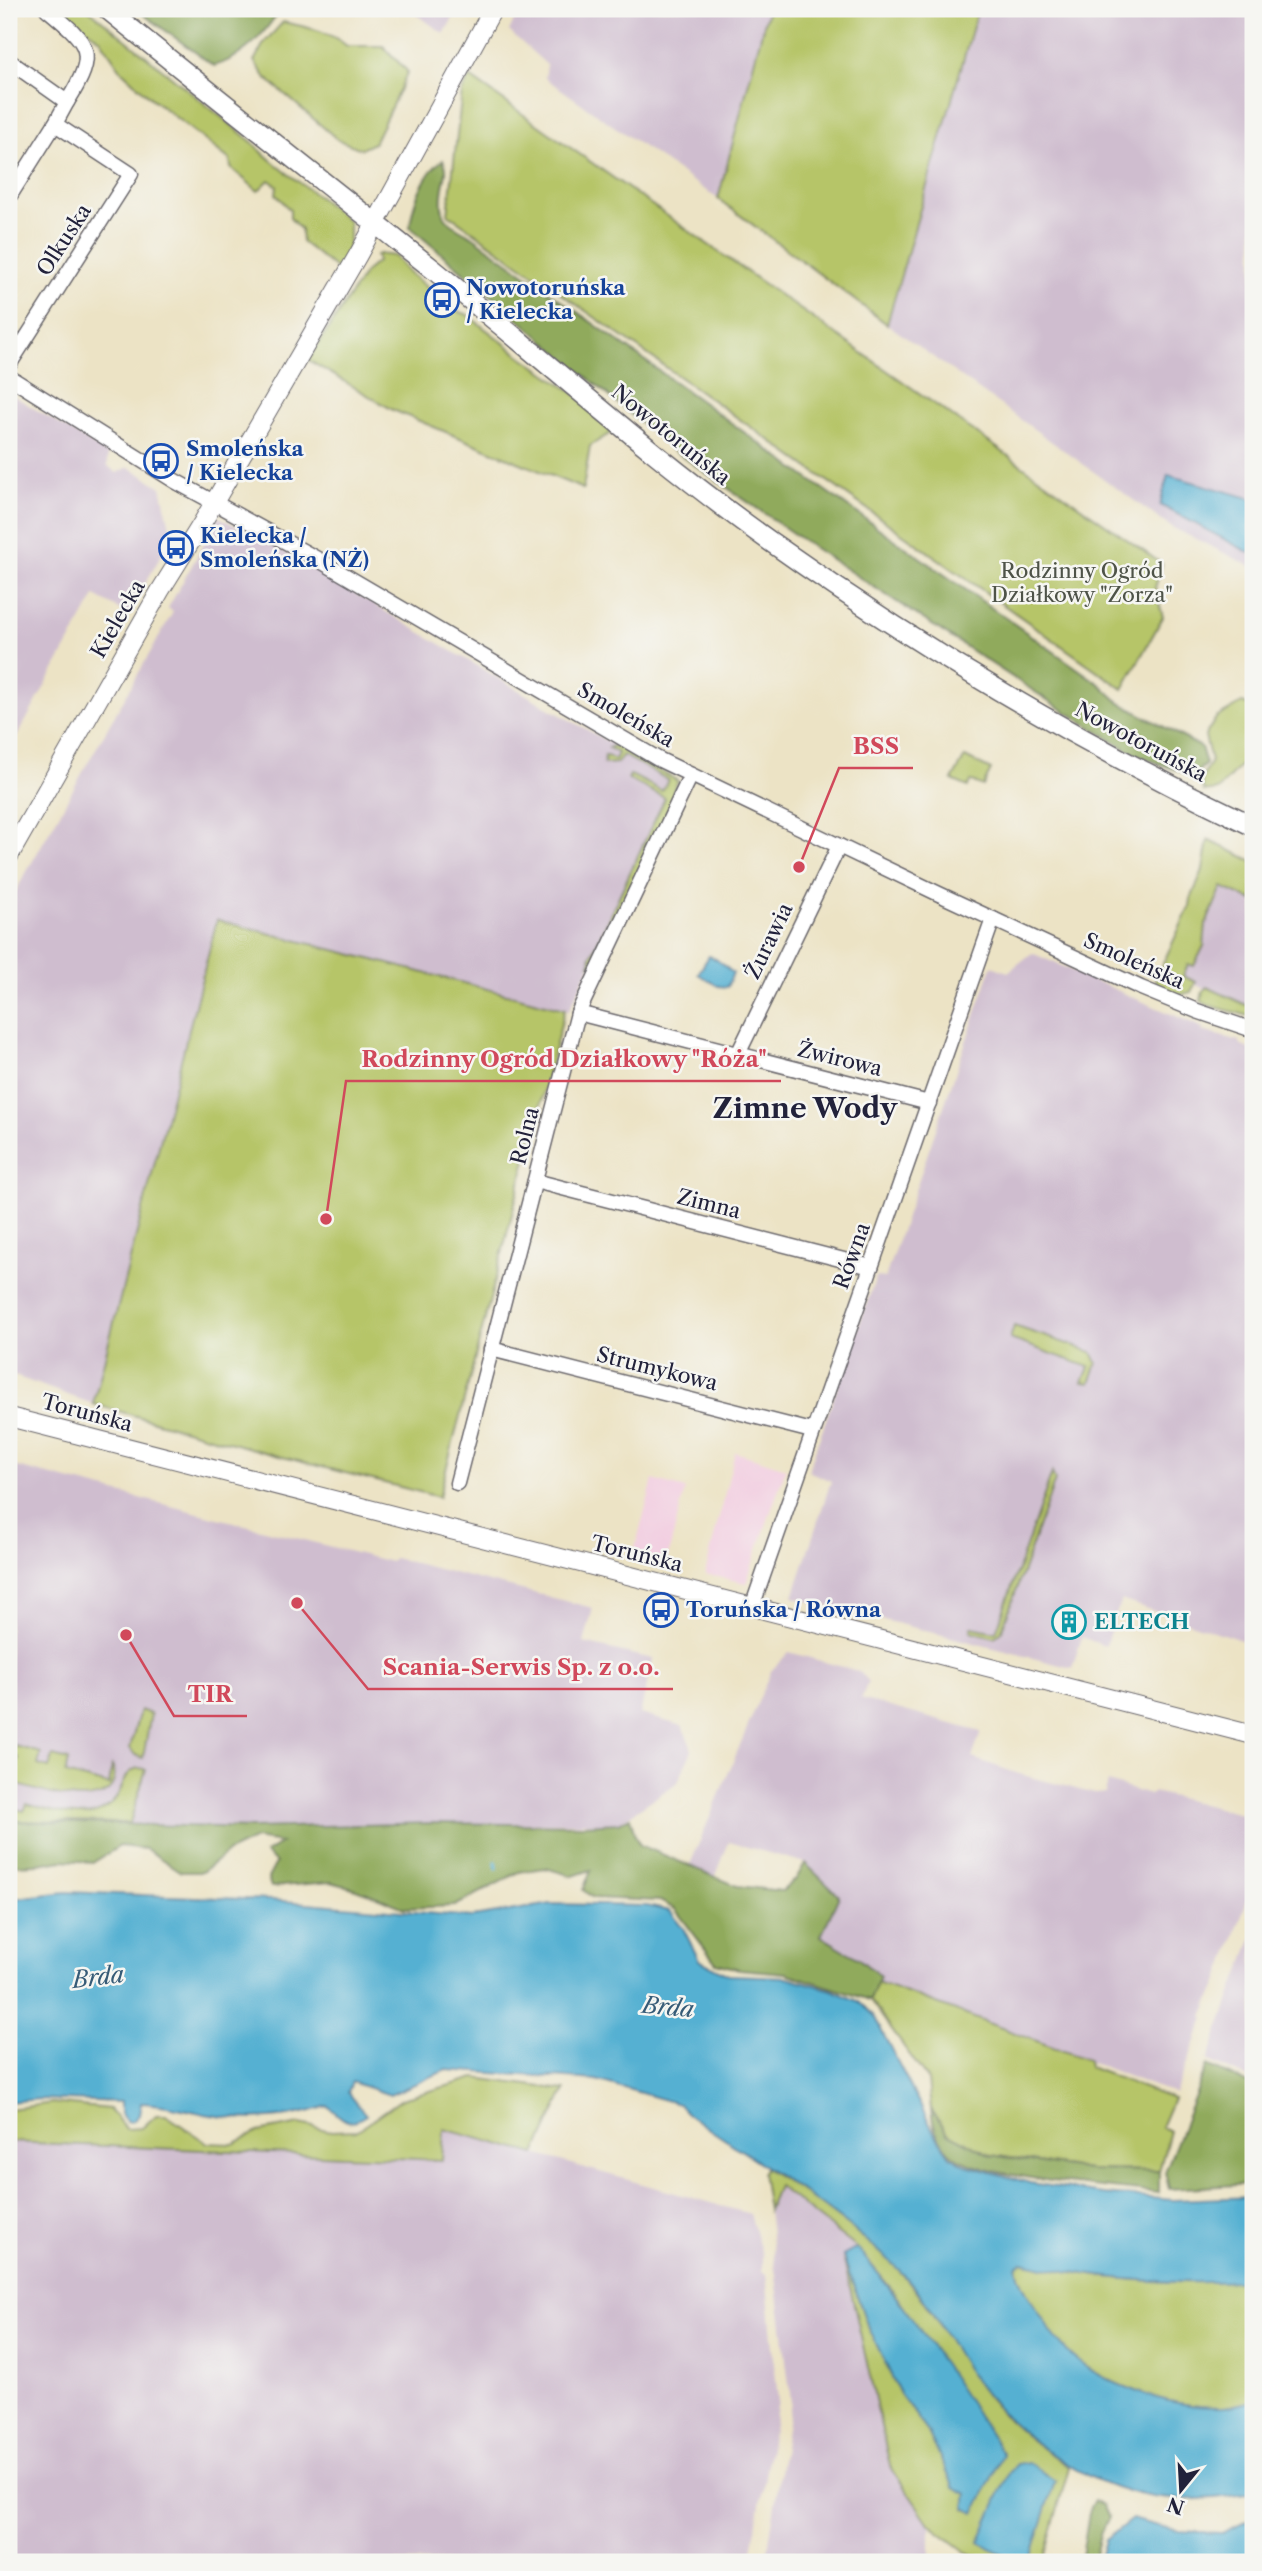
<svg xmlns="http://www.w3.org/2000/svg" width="1262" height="2571" font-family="'Libre Caslon Text',serif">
<rect width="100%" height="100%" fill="#f6f6f2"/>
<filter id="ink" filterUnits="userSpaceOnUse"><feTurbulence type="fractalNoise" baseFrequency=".0143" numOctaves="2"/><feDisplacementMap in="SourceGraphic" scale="14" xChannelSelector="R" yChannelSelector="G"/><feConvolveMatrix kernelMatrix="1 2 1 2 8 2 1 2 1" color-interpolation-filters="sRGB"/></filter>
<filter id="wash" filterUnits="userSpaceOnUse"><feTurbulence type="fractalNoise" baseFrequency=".00686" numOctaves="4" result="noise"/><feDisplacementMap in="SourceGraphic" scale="28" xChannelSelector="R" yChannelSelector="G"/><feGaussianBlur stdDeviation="1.57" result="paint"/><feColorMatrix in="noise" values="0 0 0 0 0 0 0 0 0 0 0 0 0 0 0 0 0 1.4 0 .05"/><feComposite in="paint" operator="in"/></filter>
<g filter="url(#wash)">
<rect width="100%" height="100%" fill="#ece3c5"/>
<g fill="#f2cfe1">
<path d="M735,1452L786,1468L746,1583L705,1574Z"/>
<path d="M653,1480L685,1489L666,1564L633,1556Z"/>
</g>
<g fill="#cfbdcf">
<path d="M409,9H458L444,34Z"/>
<path d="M520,9H768L718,199L545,78L547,65L509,31Z"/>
<path d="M978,9H1253V567L1171,527L887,324Z"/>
<path d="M9,393L108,454V466L117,473L129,467L161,487L172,536L128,614L95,596L9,751Z"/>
<path d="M219,517L280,549L552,710L678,781L569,1010L217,920L93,1404L9,1374V903L173,612L168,608Z"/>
<path d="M1222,850L1253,865V1010L1164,971Z"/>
<path d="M1032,953L1203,1028L1202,1031L1239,1041L1242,1046L1253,1050V1644L1121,1600L1105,1646L1082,1637L1072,1668L793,1597L831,1481L808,1471L876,1277L885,1278L992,966L1008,972Z"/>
<path d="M9,1465L391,1562L394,1558L593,1608L584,1643L653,1659L640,1714L683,1726L692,1750L678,1782L618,1823H431L226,1828L9,1821Z"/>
<path d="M789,1652L860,1672L868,1682L861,1699L981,1732L972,1758L1019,1774L1095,1794L1105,1793L1108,1782L1149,1795L1154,1792L1253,1817V1883L1218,1983L1203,2016L1205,2018L1175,2094L877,1982L880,1976L859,1959L821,1936L839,1896L805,1863L729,1842L715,1878L689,1867L771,1671Z"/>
<path d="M1253,1936V2081L1208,2060Z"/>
<path d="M443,2128L750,2214L762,2255V2272L766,2274L778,2401L750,2562H9V2142L441,2160Z"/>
<path d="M777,2186L857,2248L843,2256L890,2466L930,2525V2562H766L791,2402L768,2210Z"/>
</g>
<g fill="#b6c568" stroke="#6c7452" stroke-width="2">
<path d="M58,9H88L252,142C281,173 318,193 349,222V246L339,271L302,242L301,230L290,218V210L276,194L277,186L269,180L258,191L231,168L230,160L151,98L122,71L100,39Z"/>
<path d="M768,9H978L887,324L718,199Z"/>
<path d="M283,22C306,27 328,30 347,46H383L408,72L374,143L361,149L338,140L266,78L254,61L264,43Z"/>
<path d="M470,77L1162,564L1155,588L1163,617L1123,689L448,214L462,91Z"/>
<path d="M379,254L395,256L406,270L454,310L466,314L522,357L622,426L590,446L583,489L393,410L308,360L366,271L378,261L376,256Z"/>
<path d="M1242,703L1253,707V752L1218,790L1204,792L1201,780L1211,761L1205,736L1216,718Z"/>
<path d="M614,745L678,781L673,791L676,794L595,963L590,964L592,959L590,958L665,798L628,779L630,775L633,776L662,791L668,780L623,755L617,763L604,764L605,755L615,760L618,753L609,748Z"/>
<path d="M965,757L991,770L983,786L971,781L968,787L952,780Z"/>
<path d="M1208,840L1253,861V901L1222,887L1206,924L1204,946L1194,966L1188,964L1183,976L1196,982L1191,992L1174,997L1157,989L1155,980L1190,906L1191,899L1203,870Z"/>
<path d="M217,920L565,1009L439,1497L275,1455L93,1404Z"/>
<path d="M1207,987L1253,1008V1017L1207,1005L1201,1000L1203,991Z"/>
<path d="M1014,1326L1092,1352L1097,1363L1090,1383L1083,1382L1089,1367L1010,1339Z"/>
<path d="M1052,1473L1055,1480L1001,1633L994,1637L971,1631L972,1627L996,1632Z"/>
<path d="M140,1710L151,1714L143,1758L135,1755L130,1748Z"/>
<path d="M15,1746L41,1753L38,1765L49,1768L53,1756L68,1760L65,1774L109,1785L112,1766C116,1773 115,1781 111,1787C93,1811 33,1789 9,1782V1770L15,1771L19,1758L12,1755Z"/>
<path d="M138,1768L146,1769L130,1823L9,1821V1807L24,1811L27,1804C56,1812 100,1829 119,1793C125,1782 125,1772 138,1768Z"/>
<path d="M877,1982L1088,2060L1089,2067L1173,2099L1161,2127L1170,2131L1159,2171L1089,2170L991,2155L946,2132L931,2109L928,2080L870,2000Z"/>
<path d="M475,2078L565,2090L535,2154L444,2129L442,2160L9,2142V2109L52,2103L109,2109L126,2129L142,2128L156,2115H166L207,2143L233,2144L258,2132L300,2124L331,2131L358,2130L402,2099Z"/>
<path d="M765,2168C814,2198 870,2236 907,2279C938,2316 958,2361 988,2398C1009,2425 1040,2447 1069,2467L1043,2562H1030L1055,2481L990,2519L979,2542L1018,2562H988L965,2551L930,2525L890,2466L843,2256L867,2324L900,2394L928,2432L954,2486L967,2494L965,2509L975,2512L1003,2454L890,2287L857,2248L778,2186L768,2210L762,2173Z"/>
<path d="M1022,2262C1102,2281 1171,2285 1253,2280V2401C1243,2403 1232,2407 1222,2407C1173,2408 1098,2385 1064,2348C1054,2337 1044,2322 1037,2309C1028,2294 1019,2282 1017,2265Z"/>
</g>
<g fill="#90aa5c" stroke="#59664c" stroke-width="2">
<path d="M136,9H280C264,35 243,58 214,66Z"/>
<path d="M443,160C448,169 446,173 444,182C437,215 444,222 472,236L813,482L1101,685L1120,703L1201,747L1206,764L1193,776L1136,755L1052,703L814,548L673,450L410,227C412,205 424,172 443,160Z"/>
<path d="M630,1817L635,1836L640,1845L737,1886L782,1891L796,1879L805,1863L839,1896L821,1936L859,1959L880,1976L870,2000L786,1973L739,1969L716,1963L675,1909L660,1901L593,1898L583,1890L591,1870L573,1876L545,1868L519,1872L455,1906L404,1908L357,1889L331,1882L271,1887L268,1878L276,1863L265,1853L281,1843L255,1839L228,1852L202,1872H181L146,1849L120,1846L94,1862L62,1860L39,1864L9,1865V1821L253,1828L431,1823L583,1825L618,1823Z"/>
<path d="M1207,2065L1253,2086V2184L1169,2189L1165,2172Z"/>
<path d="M931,2109L947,2132L991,2155L1089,2170L1159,2171V2193C1118,2188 975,2179 949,2152C938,2140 932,2124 931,2109Z"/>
<path d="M1094,2500L1103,2505L1109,2518L1101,2532L1093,2562H1081L1090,2507Z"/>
</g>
<g fill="#54b0d2" stroke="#3b6986" stroke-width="2">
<path d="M1168,475L1253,499V544L1250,553L1160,505Z"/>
<path d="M709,956L716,959L733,973L727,987L718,986L698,974Z"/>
<path d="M66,1892L271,1900L473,1917L551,1904L647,1906L670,1911L683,1928L699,1960L728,1975L787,1977L832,1990L858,2001L874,2016L935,2134L950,2156L966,2165L1030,2183L1103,2194L1173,2200L1253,2197V2280C1174,2286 1099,2280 1022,2262L1017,2266C1019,2282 1028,2295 1037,2309C1045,2322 1054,2337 1064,2348C1098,2385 1173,2408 1222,2407C1232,2407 1243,2403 1253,2401V2493C1220,2498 1186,2502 1153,2497C1081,2485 1013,2434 972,2377C948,2343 932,2305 904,2275C841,2211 761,2165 687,2114L679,2104L596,2080L446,2070L390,2095L352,2082L348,2092L366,2115C346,2128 344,2119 328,2106C287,2120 246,2122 205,2114C183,2109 163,2104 141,2103L139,2115L132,2122L126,2121L121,2114V2102L40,2099L9,2102V1899Z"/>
<path d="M857,2248C912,2312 956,2384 1003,2454L975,2513L965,2508L967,2494L954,2487L928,2432L900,2394L867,2324L843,2256Z"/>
<path d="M1028,2462L1055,2481L1030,2562H1018L979,2542L1009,2473L1017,2464Z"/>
<path d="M1253,2518V2562H1099L1105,2540L1132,2519L1178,2531L1223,2533Z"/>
</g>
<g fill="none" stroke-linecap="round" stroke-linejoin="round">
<path stroke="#54b0d2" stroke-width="3.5" d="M496,1862L497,1868"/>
</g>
</g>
<g filter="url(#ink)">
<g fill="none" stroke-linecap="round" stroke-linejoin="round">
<g stroke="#69666b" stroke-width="17">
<g id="minor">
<path d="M47,9C89,44 99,51 67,102"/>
<path d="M9,61L67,102L55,124L131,174L9,365"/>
<path d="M9,197L55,124"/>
<path d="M9,377L175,481L319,560L658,759L939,894L1141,988L1197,1011L1253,1030"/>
<path d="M578,1013L929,1103"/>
<path d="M738,1054L839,846"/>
<path d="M535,1181L871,1267"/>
<path d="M491,1349L812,1431"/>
<path d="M457,1483L578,1013L691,775"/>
<path d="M752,1607L993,919"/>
</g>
</g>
<g stroke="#69666b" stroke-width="20">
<g id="tertiary">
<path d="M9,856L160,591L201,525L358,255L493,9"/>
<path d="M9,1417L1253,1735"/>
</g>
</g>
<g stroke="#69666b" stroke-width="22">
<path id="secondary" d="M107,9C215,97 325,183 434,270C546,361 653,458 771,542C923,650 1085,746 1253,826"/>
</g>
<use href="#minor" stroke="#fff" stroke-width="14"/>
<use href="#tertiary" stroke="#fff" stroke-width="18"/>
<use href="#secondary" stroke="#fff" stroke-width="19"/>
</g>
</g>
<defs>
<g id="bus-ring" transform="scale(1.75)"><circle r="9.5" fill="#f6f6f2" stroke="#1a4fb4" stroke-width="1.5"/><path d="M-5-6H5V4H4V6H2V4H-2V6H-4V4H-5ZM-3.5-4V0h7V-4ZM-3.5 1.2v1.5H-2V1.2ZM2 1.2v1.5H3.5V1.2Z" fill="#1a4fb4"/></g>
<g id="building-ring" transform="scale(1.75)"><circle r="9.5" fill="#f6f6f2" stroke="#0f9aa8" stroke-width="1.5"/><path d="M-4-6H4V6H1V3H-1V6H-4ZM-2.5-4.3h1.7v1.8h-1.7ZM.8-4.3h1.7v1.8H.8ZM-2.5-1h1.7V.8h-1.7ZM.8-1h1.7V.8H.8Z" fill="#0f9aa8"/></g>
</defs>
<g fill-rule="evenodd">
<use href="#bus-ring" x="442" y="300"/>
<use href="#bus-ring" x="161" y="461"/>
<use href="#bus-ring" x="176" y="548"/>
<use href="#bus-ring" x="661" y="1610"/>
<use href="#building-ring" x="1069" y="1622"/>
</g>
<g text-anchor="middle" stroke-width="5" stroke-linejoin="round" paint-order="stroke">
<g font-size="21" fill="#22223b" stroke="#f6f6f2">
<text transform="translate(64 240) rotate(-57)" y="7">Olkuska</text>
<text transform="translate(671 435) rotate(39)" y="7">Nowotoruńska</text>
<text transform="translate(118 619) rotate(-60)" y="7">Kielecka</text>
<text transform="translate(626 715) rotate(30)" y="7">Smoleńska</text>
<text transform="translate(1141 742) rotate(28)" y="7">Nowotoruńska</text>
<text transform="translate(769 941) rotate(-64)" y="7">Żurawia</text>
<text transform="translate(1134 961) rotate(24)" y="7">Smoleńska</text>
<text transform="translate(840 1059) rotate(14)" y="7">Żwirowa</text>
<text transform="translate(525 1136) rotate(-76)" y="7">Rolna</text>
<text transform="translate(709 1204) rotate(14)" y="7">Zimna</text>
<text transform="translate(852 1256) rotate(-70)" y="7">Równa</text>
<text transform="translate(657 1369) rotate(14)" y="7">Strumykowa</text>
<text transform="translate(87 1413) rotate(15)" y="7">Toruńska</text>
<text transform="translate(637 1554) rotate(14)" y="7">Toruńska</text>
</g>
<g font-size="21" font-weight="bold" fill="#164399" stroke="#f6f6f2" text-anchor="start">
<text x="466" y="295">Nowotoruńska<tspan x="466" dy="24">/ Kielecka</tspan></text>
<text x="186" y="456">Smoleńska<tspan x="186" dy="24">/ Kielecka</tspan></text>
<text x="200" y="543">Kielecka /<tspan x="200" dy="24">Smoleńska (NŻ)</tspan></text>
<text x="686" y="1617">Toruńska / Równa</text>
</g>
<g font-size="21" fill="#4e5348" stroke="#f6f6f2">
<text x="1082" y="578">Rodzinny Ogród<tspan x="1082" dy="24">Działkowy "Zorza"</tspan></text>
</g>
<g font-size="21" font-weight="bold" fill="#0d838f" stroke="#f6f6f2" text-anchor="start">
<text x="1094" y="1629">ELTECH</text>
</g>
<g font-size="23" font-style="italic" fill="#365b77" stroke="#f6f6f2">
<text transform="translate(98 1977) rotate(-7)" y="8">Brda</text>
<text transform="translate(668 2007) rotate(5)" y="8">Brda</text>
</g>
<g font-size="28" font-weight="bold" fill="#22223b" stroke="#f6f6f2">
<text x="805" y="1118">Zimne Wody</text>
</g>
</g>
<path fill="none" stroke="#d1495b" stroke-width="2.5" d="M799 867L839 768H913M326 1219L346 1081H781M297 1603L368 1689H673M126 1635L174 1716H247"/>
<g fill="#d1495b" stroke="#f6f6f2" stroke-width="2.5">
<circle cx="799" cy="867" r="7"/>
<circle cx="326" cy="1219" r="7"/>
<circle cx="297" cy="1603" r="7"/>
<circle cx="126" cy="1635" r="7"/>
</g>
<g font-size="23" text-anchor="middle" font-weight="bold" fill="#d1495b" stroke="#f6f6f2" stroke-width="5" stroke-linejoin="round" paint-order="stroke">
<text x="876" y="754">BSS</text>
<text x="564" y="1067">Rodzinny Ogród Działkowy "Róża"</text>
<text x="521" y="1675">Scania-Serwis Sp. z o.o.</text>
<text x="210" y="1702">TIR</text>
</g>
<rect width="1262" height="2571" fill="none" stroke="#f6f6f2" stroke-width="35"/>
<g transform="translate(1181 2490) rotate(198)" stroke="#f6f6f2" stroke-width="5" paint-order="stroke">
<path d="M0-5L12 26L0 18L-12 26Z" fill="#22223b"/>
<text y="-10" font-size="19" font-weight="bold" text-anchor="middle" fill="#22223b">N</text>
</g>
</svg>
